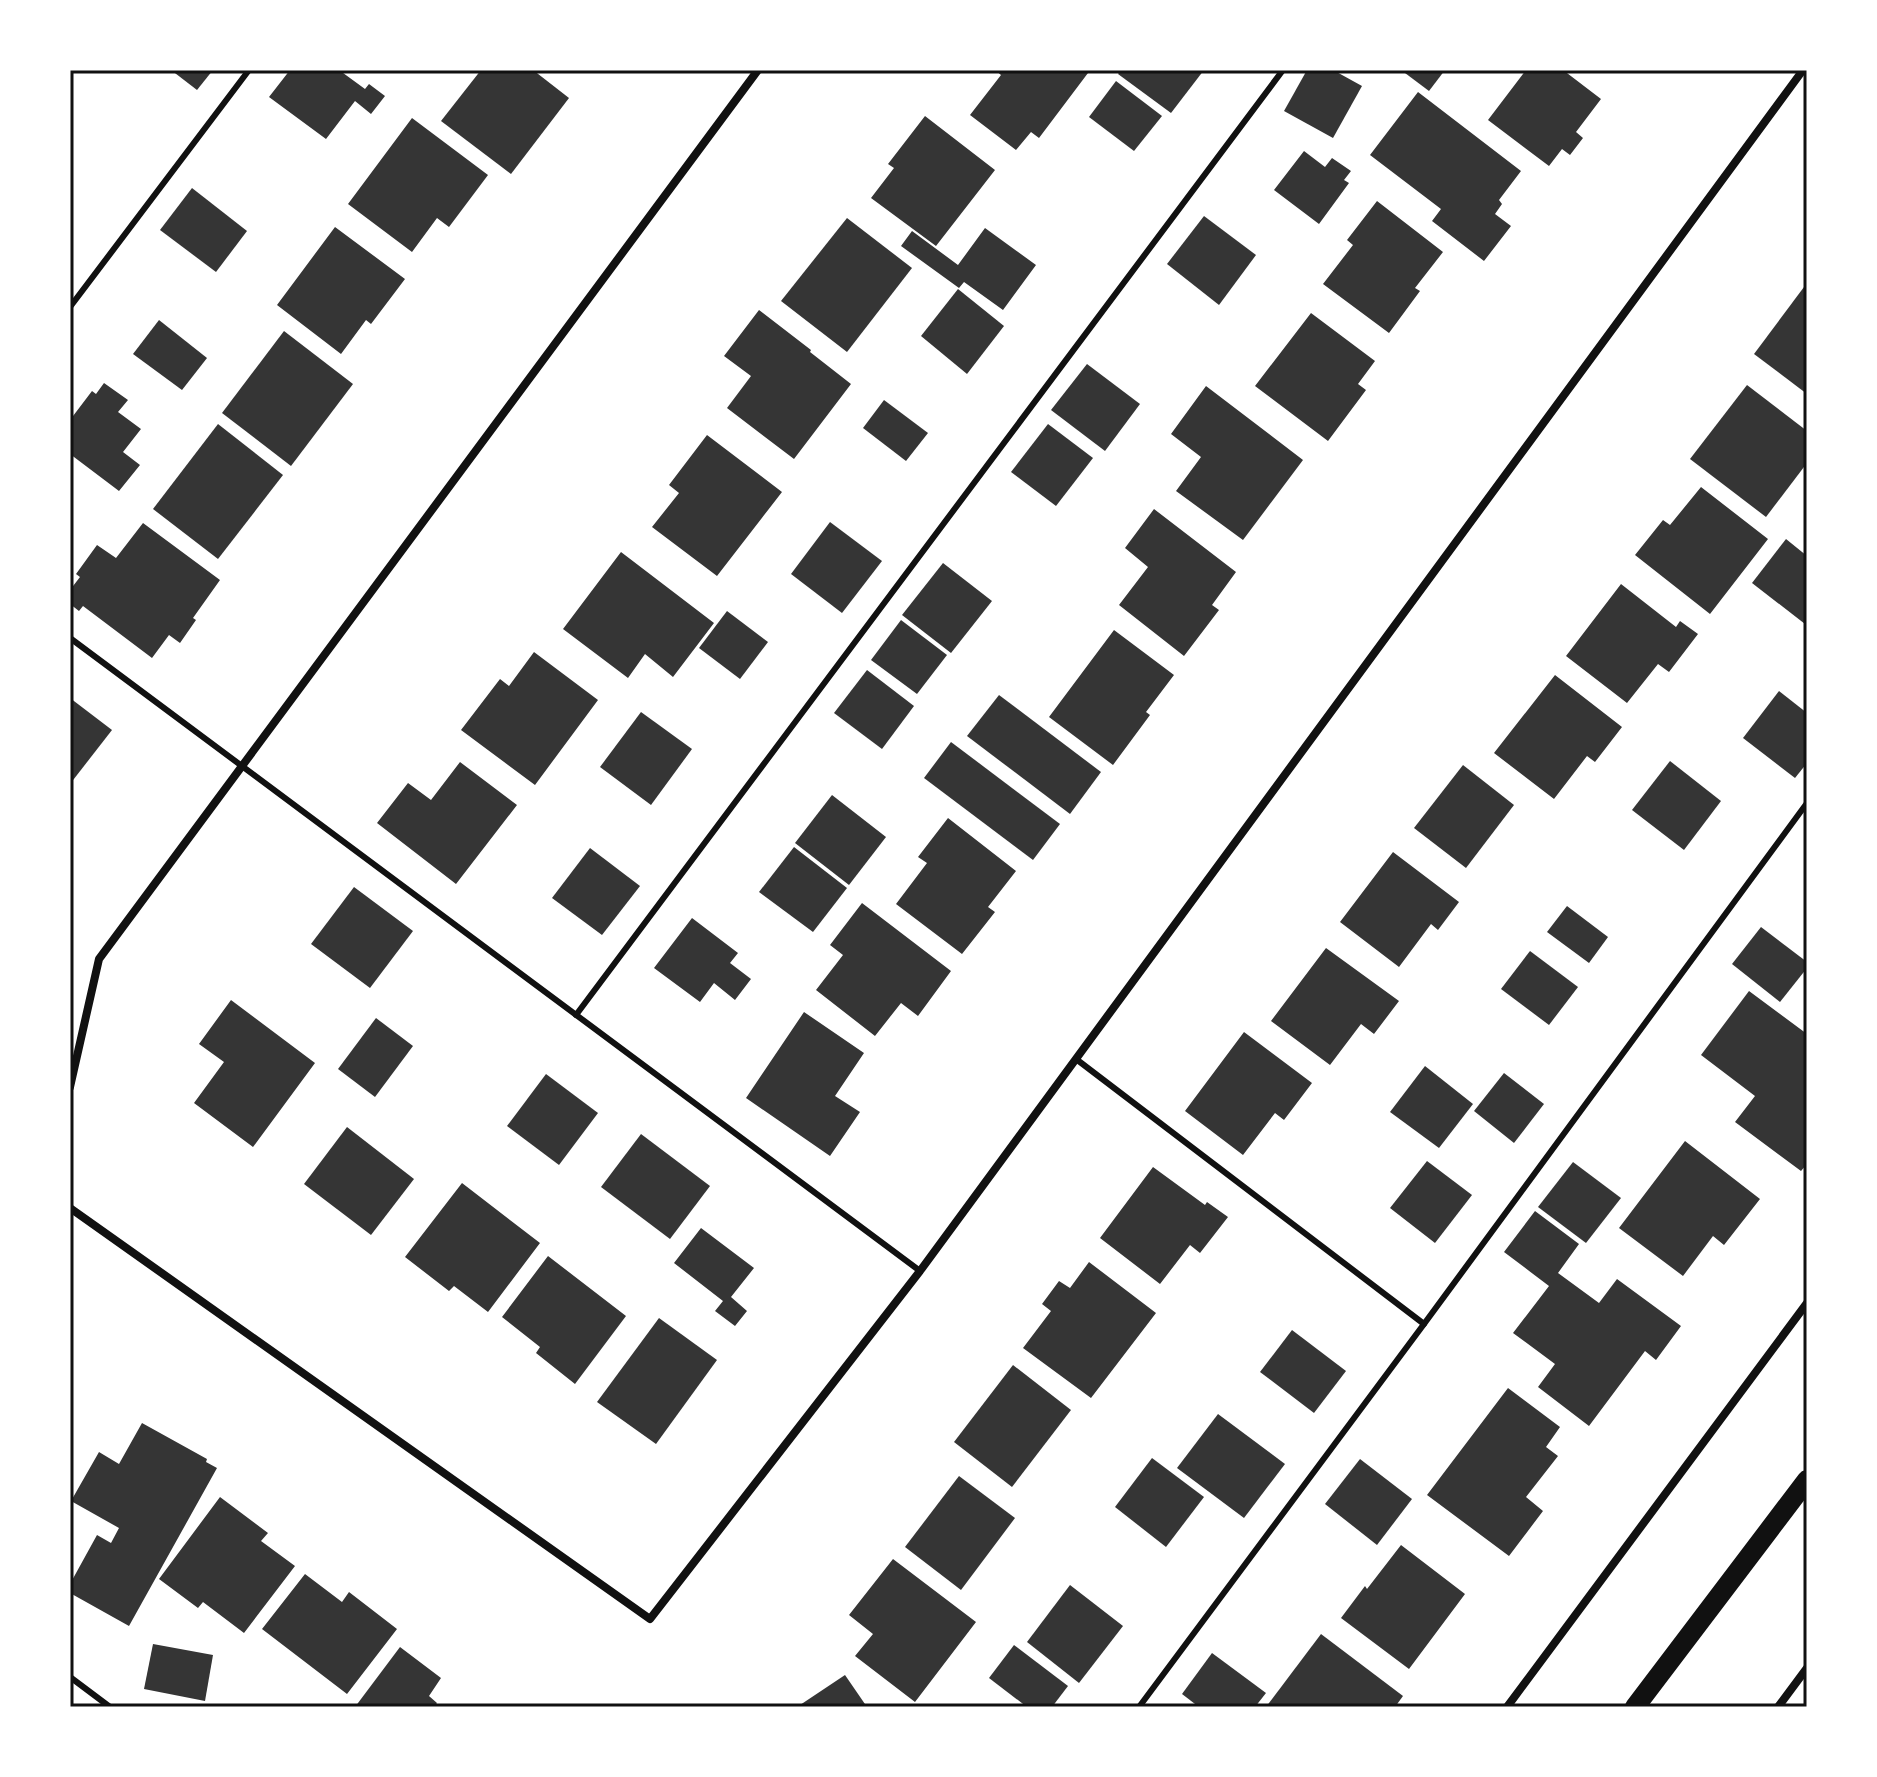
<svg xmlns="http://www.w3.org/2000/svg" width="1877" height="1777" font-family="'Zilla Slab',serif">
<rect width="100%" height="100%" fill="#fff"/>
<g fill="#353535">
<path d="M171,70H213L197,90Z"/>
<path d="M290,70H339L365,89L369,84L385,96L371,114L355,101L326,139L269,97Z"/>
<path d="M481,70H533L569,98L511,174L441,121Z"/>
<path d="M995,70H1084L1088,73L1039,138L1031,132L1016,150L970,115L1001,75Z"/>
<path d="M1121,70H1204L1171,113L1118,74Z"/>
<path d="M1307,70H1333L1362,86L1333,138L1284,111Z"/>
<path d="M1401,70H1445L1429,91Z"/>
<path d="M1526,70H1563L1601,99L1576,132L1583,138L1570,155L1562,149L1549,166L1488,120Z"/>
<path d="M1116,81L1162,116L1134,151L1089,117Z"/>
<path d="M1418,92L1521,171L1499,200L1502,204L1495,214L1511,226L1484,261L1432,221L1441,209L1370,155Z"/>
<path d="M925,116L995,170L936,246L871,198L894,168L888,164Z"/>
<path d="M412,118L488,175L449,227L437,218L412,252L348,204Z"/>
<path d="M1304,151L1325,167L1332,158L1351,171L1344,180L1349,183L1319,224L1274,190Z"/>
<path d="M192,188L247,231L216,272L160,230Z"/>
<path d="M1377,201L1443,252L1415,288L1420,291L1389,333L1323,284L1353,245L1347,240Z"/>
<path d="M1204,216L1256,255L1219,305L1167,264Z"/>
<path d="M847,218L912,268L847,352L781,301Z"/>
<path d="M335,227L405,279L371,324L366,320L341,354L277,305Z"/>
<path d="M985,228L1036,265L1003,310L964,282L959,288L901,246L912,231L958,265Z"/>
<path d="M1807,283V394L1754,354Z"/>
<path d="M958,289L1004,326L967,374L921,336Z"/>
<path d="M759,310L811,350L810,352L851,384L794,459L727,408L751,376L724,356Z"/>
<path d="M1311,313L1375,361L1358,384L1366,390L1328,441L1255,386Z"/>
<path d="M159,320L207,358L182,390L133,354Z"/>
<path d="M284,331L353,384L291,466L222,413Z"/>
<path d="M1087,364L1140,404L1105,451L1051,410Z"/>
<path d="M104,383L128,400L118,412L141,429L123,452L140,465L119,491L70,454V420L92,391L96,394Z"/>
<path d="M1747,385L1807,431V463L1766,517L1690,459Z"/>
<path d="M1206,386L1303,460L1243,540L1176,491L1201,457L1171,434Z"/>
<path d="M884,400L928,433L906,461L863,428Z"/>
<path d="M218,424L283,475L218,559L153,509Z"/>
<path d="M1048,424L1093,458L1056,506L1011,472Z"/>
<path d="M707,435L782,492L717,576L652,527L679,493L669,485Z"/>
<path d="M1701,487L1768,539L1710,614L1635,555L1663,520L1670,525Z"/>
<path d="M1154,509L1236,572L1212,605L1219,610L1184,656L1119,605L1148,567L1125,548Z"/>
<path d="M830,522L882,561L842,613L791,574Z"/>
<path d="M143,523L220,580L193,618L196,620L180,643L169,635L152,658L83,606L79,611L70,604V590L80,577L76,574L97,545L116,558Z"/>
<path d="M1786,539L1807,556V621L1805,624L1752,583Z"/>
<path d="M621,552L714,623L673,677L645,654L628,678L563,629Z"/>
<path d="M943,563L992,601L951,653L902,615Z"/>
<path d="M1621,584L1676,627L1680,621L1698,634L1669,672L1658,664L1627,703L1566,656Z"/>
<path d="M727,611L768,642L740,679L699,648Z"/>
<path d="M901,620L947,655L917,694L871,660Z"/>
<path d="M1114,630L1174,675L1146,712L1150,715L1113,765L1049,717Z"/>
<path d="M534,652L598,700L535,785L461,730L500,679L509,686Z"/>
<path d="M867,670L914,706L882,749L834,713Z"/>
<path d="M1555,675L1622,727L1595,762L1587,756L1554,799L1494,753Z"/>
<path d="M1779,691L1807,713V763L1795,778L1743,738Z"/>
<path d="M999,695L1101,772L1070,814L967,736Z"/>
<path d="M70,698L112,730L70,784Z"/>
<path d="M641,712L692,749L651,805L600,767Z"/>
<path d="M951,742L1060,824L1033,860L924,778Z"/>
<path d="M1670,761L1721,801L1684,850L1632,810Z"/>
<path d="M460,762L517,805L456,884L377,823L408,783L431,800Z"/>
<path d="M1463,765L1514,805L1466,868L1414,828Z"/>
<path d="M832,795L886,837L849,885L795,843Z"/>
<path d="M948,818L1016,871L988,907L995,912L962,954L896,904L927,863L918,857Z"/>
<path d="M794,847L847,888L813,932L759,892Z"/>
<path d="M590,848L640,886L602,935L552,898Z"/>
<path d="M1393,852L1459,902L1438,930L1431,924L1399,967L1340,922Z"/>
<path d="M354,887L413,931L370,988L311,944Z"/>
<path d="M862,903L951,971L918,1016L901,1003L875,1036L816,990L843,955L830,945Z"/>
<path d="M1567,906L1608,937L1589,963L1547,932Z"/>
<path d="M692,918L738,953L730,963L751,979L735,1000L714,983L700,1002L654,968Z"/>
<path d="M1761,927L1807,962V968L1780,1002L1732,964Z"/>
<path d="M1326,948L1399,1001L1374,1034L1361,1024L1330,1065L1271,1021Z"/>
<path d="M1530,951L1578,987L1549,1025L1501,989Z"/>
<path d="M1749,991L1807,1034V1164L1801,1171L1735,1122L1755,1096L1701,1055Z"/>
<path d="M231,1000L315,1063L253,1147L194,1103L224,1062L199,1044Z"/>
<path d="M804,1012L864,1053L835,1096L860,1112L830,1156L746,1098Z"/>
<path d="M376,1018L413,1046L375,1097L338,1069Z"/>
<path d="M1244,1032L1312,1083L1284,1120L1275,1113L1243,1155L1185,1111Z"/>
<path d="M1425,1066L1473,1104L1439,1148L1390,1112Z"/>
<path d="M1504,1073L1544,1104L1514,1143L1474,1111Z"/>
<path d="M546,1074L598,1113L559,1165L507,1126Z"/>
<path d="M347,1127L414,1179L371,1235L304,1184Z"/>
<path d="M641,1134L710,1186L670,1239L601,1187Z"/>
<path d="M1685,1141L1760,1199L1724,1245L1713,1236L1683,1276L1619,1228Z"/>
<path d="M1427,1161L1472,1195L1435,1243L1390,1208Z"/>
<path d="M1573,1162L1621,1198L1586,1243L1538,1207Z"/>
<path d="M1153,1167L1205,1205L1207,1202L1228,1217L1200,1253L1190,1245L1160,1284L1100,1238Z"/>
<path d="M462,1183L540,1243L488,1312L454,1286L449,1291L405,1257Z"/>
<path d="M1535,1211L1579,1244L1558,1273L1599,1303L1617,1279L1681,1326L1656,1360L1645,1351L1589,1426L1538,1387L1555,1364L1513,1333L1549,1286L1504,1252Z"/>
<path d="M701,1228L754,1268L731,1297L747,1311L735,1326L715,1311L723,1301L674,1263Z"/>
<path d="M548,1256L626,1316L575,1384L536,1353L540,1347L502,1317Z"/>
<path d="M1089,1262L1156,1313L1091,1398L1023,1348L1051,1311L1042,1304L1059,1281L1070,1288Z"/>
<path d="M659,1318L717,1360L656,1444L597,1402Z"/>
<path d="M1292,1330L1346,1371L1314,1413L1260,1372Z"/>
<path d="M1013,1365L1071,1410L1012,1487L954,1442Z"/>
<path d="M1508,1388L1560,1427L1546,1447L1558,1456L1526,1497L1543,1511L1509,1556L1427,1495Z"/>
<path d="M1218,1414L1285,1464L1244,1518L1177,1468Z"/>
<path d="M142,1423L207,1459L206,1462L217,1468L129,1626L70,1593V1584L97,1535L111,1543L119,1528L71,1501L99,1452L119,1464Z"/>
<path d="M1152,1458L1204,1497L1166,1547L1115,1507Z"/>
<path d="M1360,1459L1412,1499L1377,1545L1325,1504Z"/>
<path d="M959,1476L1015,1518L961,1590L905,1547Z"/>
<path d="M220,1497L268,1533L261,1541L295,1566L244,1633L203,1602L198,1608L159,1579Z"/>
<path d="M1401,1545L1465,1594L1409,1669L1341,1618L1365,1586L1367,1589Z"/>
<path d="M893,1559L976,1622L915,1702L855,1656L873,1634L849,1615Z"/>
<path d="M305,1574L342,1602L349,1592L397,1629L347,1694L262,1629Z"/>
<path d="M1070,1585L1123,1626L1079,1683L1027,1642Z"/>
<path d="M1321,1634L1403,1696L1395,1707H1266Z"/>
<path d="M153,1644L213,1655L205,1701L144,1689Z"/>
<path d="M1014,1645L1068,1686L1052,1707H1027L989,1678Z"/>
<path d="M400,1647L441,1678L429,1696L437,1703L434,1707H355Z"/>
<path d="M1212,1653L1266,1693L1255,1707H1199L1182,1694Z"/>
<path d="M845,1675L867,1707H797Z"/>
</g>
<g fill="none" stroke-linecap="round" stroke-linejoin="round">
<g stroke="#111" stroke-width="6">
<path d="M70,307L249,70"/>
<path d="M70,638L920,1271"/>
<path d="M576,1015L1283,70"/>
<path d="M1076,1059L1424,1324"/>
<path d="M70,1677L110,1707"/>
<path d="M1139,1707L1424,1324L1807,803"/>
</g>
<g stroke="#111" stroke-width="8">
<path d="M70,1087L99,959L758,70"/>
<path d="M70,1208L650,1619L920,1271L1803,70"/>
<path d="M1507,1707L1807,1303"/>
<path d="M1778,1707L1807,1668"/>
</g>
<path stroke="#111" stroke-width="20" d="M1635,1707L1807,1480"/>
</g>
<rect width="1877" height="1777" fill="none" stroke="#ffffff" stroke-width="144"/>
<rect x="72" y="72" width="1733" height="1633" fill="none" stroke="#111" stroke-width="3"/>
</svg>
